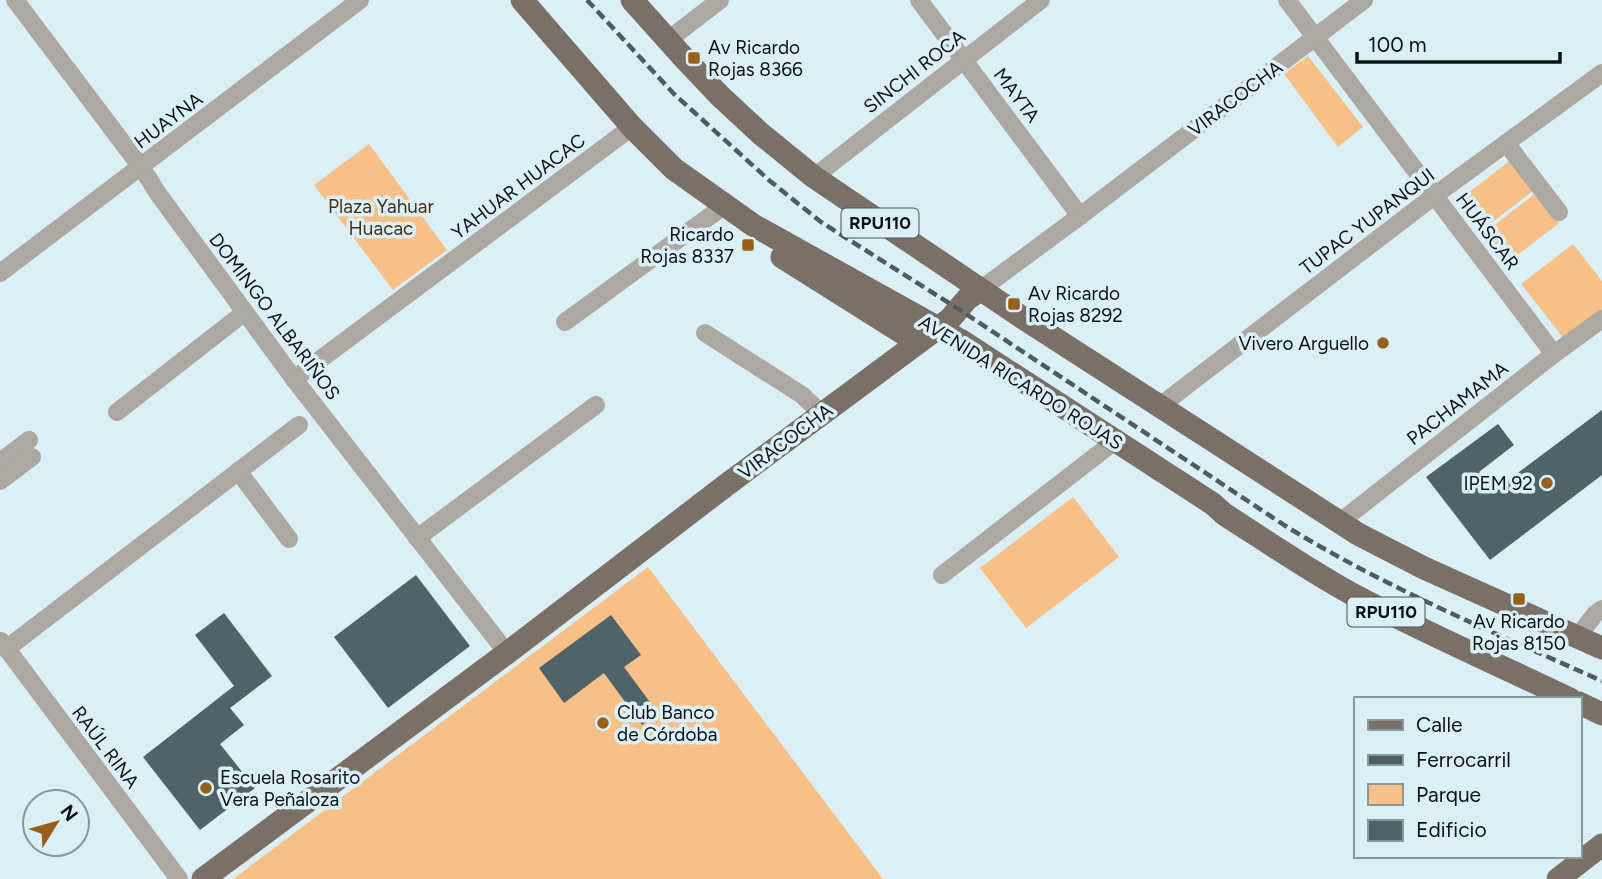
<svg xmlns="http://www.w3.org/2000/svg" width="1602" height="879" font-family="Figtree,sans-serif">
<rect width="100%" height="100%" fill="#daf0f6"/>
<g fill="#f6c087">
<path d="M1308,56L1363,127L1338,147L1284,74Z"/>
<path d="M369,144L447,250L393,290L314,185Z"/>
<path d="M1511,160L1534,190L1482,230L1459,200Z"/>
<path d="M1536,193L1559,223L1507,263L1484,233Z"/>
<path d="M1573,244L1602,281V318L1568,344L1521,284Z"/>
<path d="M1073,497L1119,557L1026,628L980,568Z"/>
<path d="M648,567L883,879H233Z"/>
</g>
<g fill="#506369">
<path d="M1602,410V475L1490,560L1426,477L1498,424L1514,445L1479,472L1495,490Z"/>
<path d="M416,575L470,646L388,708L334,637Z"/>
<path d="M224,613L272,676L230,708L244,725L220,744L255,788L200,830L143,757L234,686L195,635Z"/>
<path d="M611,615L641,655L624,667L658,713L642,725L604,673L564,703L539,668Z"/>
</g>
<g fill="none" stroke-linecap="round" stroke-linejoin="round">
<g stroke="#aea8a2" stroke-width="18">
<path d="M15,0L141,167L159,195L294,379L507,653"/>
<path d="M919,0L1080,216"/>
<path d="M1287,0L1554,354"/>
<path d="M668,40L720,0"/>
<path d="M1506,143L1559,212"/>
<path d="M814,177L1041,0"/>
<path d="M0,273L360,0"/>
<path d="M980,290L1080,216L1364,0"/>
<path d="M565,322L717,211"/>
<path d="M705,333L802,395L822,414"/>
<path d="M294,379L632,127"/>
<path d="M1160,406L1434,196L1602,73"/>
<path d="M117,412L245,312"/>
<path d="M0,462L29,440"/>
<path d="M238,471L289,539"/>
<path d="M0,481L32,457"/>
<path d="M1340,522L1554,354L1602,319"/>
<path d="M417,538L596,405"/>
<path d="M942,575L1115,441"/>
<path d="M1577,637L1595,614L1602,609"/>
<path d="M1,641L179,879"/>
<path d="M6,649L299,425"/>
</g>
<g stroke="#7a7065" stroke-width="23">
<path d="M522,0L632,127L674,169L753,225L960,340L1213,504L1224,514C1266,541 1308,570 1352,594C1423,632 1497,664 1570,699"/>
<path d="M632,0L684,58L720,96L761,134L814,177L1023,318L1358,534L1424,568L1602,648"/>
<path d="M782,257L917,342"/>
<path d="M1579,703L1602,714"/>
<path d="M203,879L507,653L725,486L950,319L967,299L980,290"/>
<path d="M1558,879L1602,845"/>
</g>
<path stroke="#4f5b5e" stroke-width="4.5" stroke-dasharray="10 5" stroke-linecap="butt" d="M587,0L674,94L770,181L821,222L960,310L1284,525C1384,587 1495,633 1602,681"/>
</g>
<g fill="#98611b" stroke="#daf0f6" stroke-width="2.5">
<rect x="687" y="51" width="14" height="14" rx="3.5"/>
<rect x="741" y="238" width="14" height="14" rx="3.5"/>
<rect x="1007" y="297" width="14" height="14" rx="3.5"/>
<circle cx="1383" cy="343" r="7"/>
<circle cx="1547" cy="483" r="7"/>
<rect x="1512" y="592" width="14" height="14" rx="3.5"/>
<circle cx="603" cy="723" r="7"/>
<circle cx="206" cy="788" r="7"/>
</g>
<g text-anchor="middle" stroke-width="7" stroke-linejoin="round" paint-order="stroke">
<g fill="#daf0f6" stroke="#4a5558" stroke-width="2">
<rect x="841.5" y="208.5" width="77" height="29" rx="5"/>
<rect x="1347.5" y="597.5" width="77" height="29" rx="5"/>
</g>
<g font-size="18" font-weight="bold" fill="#0c1315">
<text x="880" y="229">RPU110</text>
<text x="1386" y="618">RPU110</text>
</g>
<g font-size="19" fill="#0c1315" stroke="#daf0f6" text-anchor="start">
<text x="708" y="54">Av Ricardo<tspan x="708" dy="22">Rojas 8366</tspan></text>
<text x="734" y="241" text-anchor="end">Ricardo<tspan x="734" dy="22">Rojas 8337</tspan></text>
<text x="1028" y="300">Av Ricardo<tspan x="1028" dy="22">Rojas 8292</tspan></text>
<text x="1369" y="350" text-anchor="end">Vivero Arguello</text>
<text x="1533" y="490" text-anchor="end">IPEM 92</text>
<text x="1519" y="628" text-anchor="middle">Av Ricardo<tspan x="1519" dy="22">Rojas 8150</tspan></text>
<text x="617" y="719">Club Banco<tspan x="617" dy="22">de Córdoba</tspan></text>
<text x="220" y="784">Escuela Rosarito<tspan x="220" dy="22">Vera Peñaloza</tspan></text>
</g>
<g font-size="19" fill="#0c1315" stroke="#daf0f6">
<text transform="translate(914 71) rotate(-38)" y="7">SINCHI ROCA</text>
<text transform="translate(1017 95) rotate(53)" y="7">MAYTA</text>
<text transform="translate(1235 98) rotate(-37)" y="7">VIRACOCHA</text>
<text transform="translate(168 120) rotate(-37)" y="7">HUAYNA</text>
<text transform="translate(518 186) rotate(-37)" y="7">YAHUAR HUACAC</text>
<text transform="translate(1367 221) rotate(-37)" y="7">TUPAC YUPANQUI</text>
<text transform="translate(1488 231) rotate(53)" y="7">HUÁSCAR</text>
<text transform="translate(275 316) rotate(53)" y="7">DOMINGO ALBARIÑOS</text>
<text transform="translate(1021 382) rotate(32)" y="7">AVENIDA RICARDO ROJAS</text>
<text transform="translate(1457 403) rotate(-38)" y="7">PACHAMAMA</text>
<text transform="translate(785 441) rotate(-37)" y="7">VIRACOCHA</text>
<text transform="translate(106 747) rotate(53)" y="7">RAÚL RINA</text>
</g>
<g font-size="19" fill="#483016" stroke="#daf0f6">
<text x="381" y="213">Plaza Yahuar<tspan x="381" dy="22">Huacac</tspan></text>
</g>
</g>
<rect x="1354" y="697" width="228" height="161" fill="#daf0f6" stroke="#88989c" stroke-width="2"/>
<rect x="1368" y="720" width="35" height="10" fill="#7a7065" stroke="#88989c" stroke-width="2"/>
<text x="1416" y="732" font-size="21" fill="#0c1315">Calle</text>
<rect x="1368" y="755" width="35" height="10" fill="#4f5b5e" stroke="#88989c" stroke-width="2"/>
<text x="1416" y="767" font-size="21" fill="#0c1315">Ferrocarril</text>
<rect x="1368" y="784" width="35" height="21" fill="#f6c087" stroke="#88989c" stroke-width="2"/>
<text x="1416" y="802" font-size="21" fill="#0c1315">Parque</text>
<rect x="1368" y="820" width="35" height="21" fill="#506369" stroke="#88989c" stroke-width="2"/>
<text x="1416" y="837" font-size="21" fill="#0c1315">Edificio</text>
<g transform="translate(56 823) rotate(53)"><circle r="33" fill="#daf0f6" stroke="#88989c" stroke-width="2"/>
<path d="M0-5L12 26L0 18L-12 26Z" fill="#98611b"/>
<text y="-10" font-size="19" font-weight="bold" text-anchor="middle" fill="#0c1315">N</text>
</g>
<path d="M1357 52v10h203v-10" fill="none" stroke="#0c1315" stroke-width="3.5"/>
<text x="1368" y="52" font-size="21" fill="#0c1315" stroke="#daf0f6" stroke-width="5" paint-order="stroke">100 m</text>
</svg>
